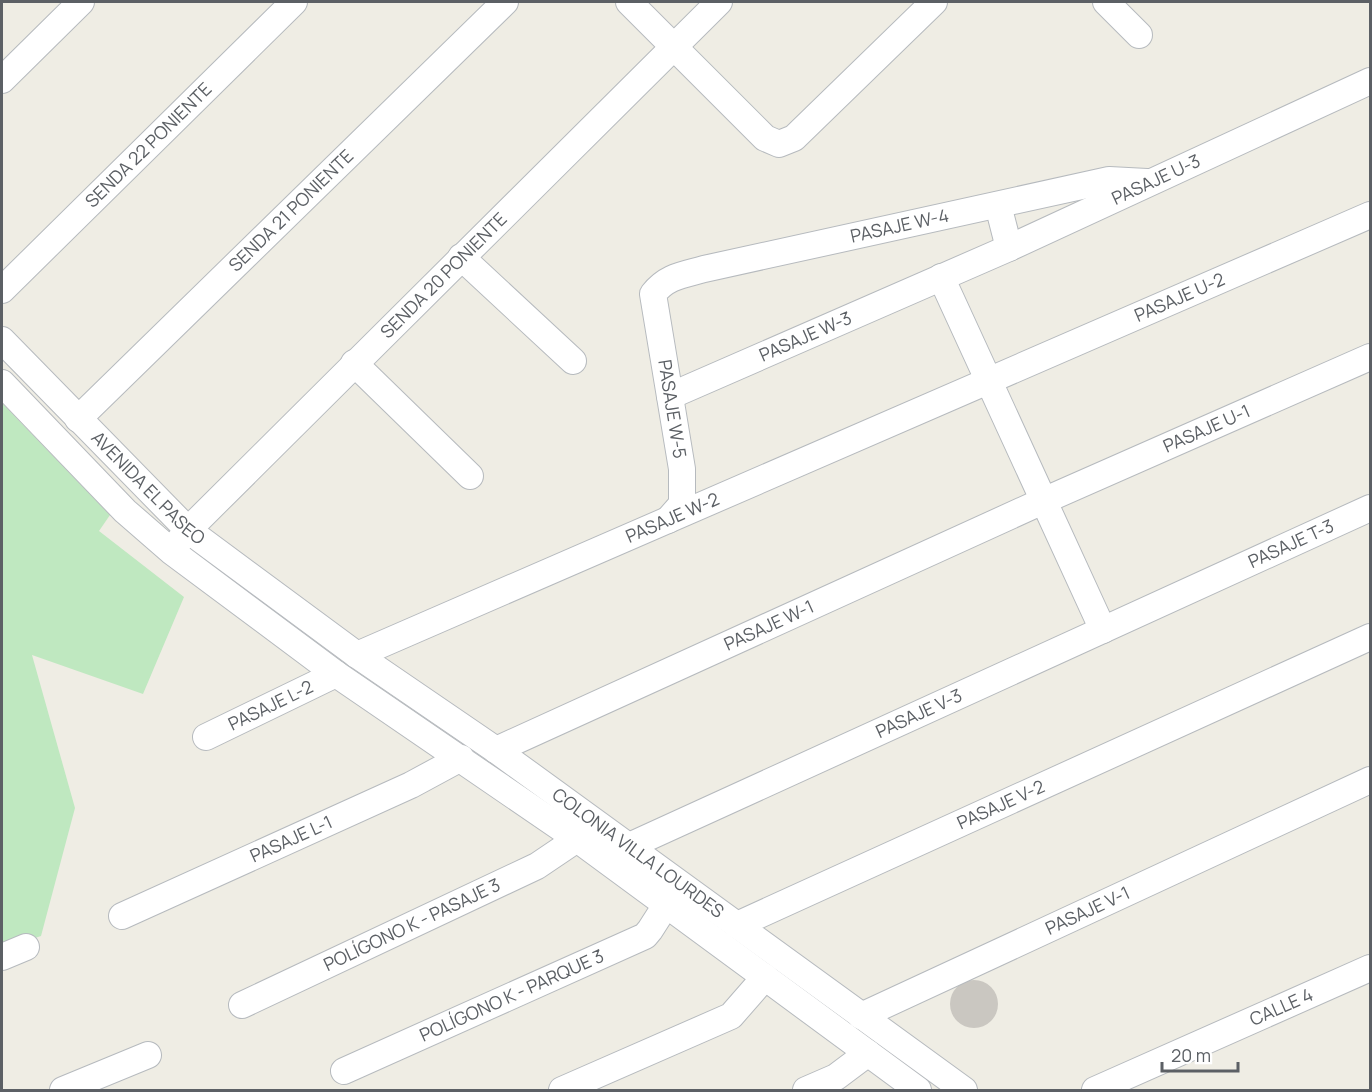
<svg xmlns="http://www.w3.org/2000/svg" width="1372" height="1092" font-family="Manrope,sans-serif">
<rect width="100%" height="100%" fill="#efede4"/>
<path fill="#bfe8c0" d="M2,403L110,515L99,531L184,597L143,694L32,655L75,808L41,936L2,949Z"/>
<circle fill="#cac7c1" cx="974" cy="1004" r="24"/>
<g fill="none" stroke-linecap="round" stroke-linejoin="round">
<g stroke="#b6babe" stroke-width="28">
<g id="minor">
<path d="M629,2L765,138L779,144L794,138L934,2"/>
<path d="M1106,2L1139,35"/>
<path d="M2,80L81,2"/>
<path d="M998,205L1009,248"/>
<path d="M461,257L573,361"/>
<path d="M941,277L1103,630"/>
<path id="s1" d="M2,290L294,2"/>
<path id="s2" d="M2,340L188,530L357,655L496,750L964,1090"/>
<path d="M354,363L470,476"/>
<path d="M2,383L125,511L171,551L336,674L577,839L918,1090"/>
<path id="s3" d="M670,396L1009,248L1370,81"/>
<path id="s4" d="M78,419L505,2"/>
<path id="s5" d="M668,520L682,504V469L653,294C667,276 683,275 704,269L1109,180L1147,182"/>
<path id="s6" d="M179,541L188,530L719,2"/>
<path id="s7" d="M357,655L1370,215"/>
<path id="s8" d="M206,737L336,674"/>
<path id="s9" d="M496,750L1043,501L1370,357"/>
<path id="s10" d="M627,847L1370,508"/>
<path id="s11" d="M122,916L411,785L461,758"/>
<path id="s12" d="M737,925L1370,637"/>
<path d="M2,957L26,947"/>
<path id="s13" d="M242,1005L537,866L577,839"/>
<path id="s14" d="M861,1016L1370,780"/>
<path id="s15" d="M344,1071L645,936L650,930L666,905"/>
<path d="M63,1090L148,1055"/>
<path d="M562,1090L731,1016L765,977"/>
<path d="M806,1090L836,1077L868,1053"/>
<path id="s16" d="M1095,1090L1370,968"/>
</g>
</g>
<use href="#minor" stroke="#fff" stroke-width="26"/>
</g>
<g text-anchor="middle" stroke-width="5" stroke-linejoin="round" paint-order="stroke">
<g font-size="18" fill="#5c6065" stroke="#fff">
<text dy="6" stroke="none"><textPath href="#s1" startOffset="206">SENDA 22 PONIENTE</textPath></text>
<text dy="6" stroke="none"><textPath href="#s3" startOffset="532">PASAJE U-3</textPath></text>
<text dy="6" stroke="none"><textPath href="#s4" startOffset="298">SENDA 21 PONIENTE</textPath></text>
<text dy="6" stroke="none"><textPath href="#s5" startOffset="492">PASAJE W-4</textPath></text>
<text dy="6" stroke="none"><textPath href="#s6" startOffset="375">SENDA 20 PONIENTE</textPath></text>
<text dy="6" stroke="none"><textPath href="#s7" startOffset="897">PASAJE U-2</textPath></text>
<text dy="6" stroke="none"><textPath href="#s3" startOffset="148">PASAJE W-3</textPath></text>
<text transform="translate(672 409) rotate(81)" y="6">PASAJE W-5</text>
<text dy="6" stroke="none"><textPath href="#s9" startOffset="780">PASAJE U-1</textPath></text>
<text dy="6" stroke="none"><textPath href="#s2" startOffset="208">AVENIDA EL PASEO</textPath></text>
<text dy="6" stroke="none"><textPath href="#s7" startOffset="344">PASAJE W-2</textPath></text>
<text dy="6" stroke="none"><textPath href="#s10" startOffset="730">PASAJE T-3</textPath></text>
<text dy="6" stroke="none"><textPath href="#s9" startOffset="300">PASAJE W-1</textPath></text>
<text dy="6" stroke="none"><textPath href="#s8" startOffset="72">PASAJE L-2</textPath></text>
<text dy="6" stroke="none"><textPath href="#s10" startOffset="321">PASAJE V-3</textPath></text>
<text dy="6" stroke="none"><textPath href="#s12" startOffset="290">PASAJE V-2</textPath></text>
<text dy="6" stroke="none"><textPath href="#s11" startOffset="186">PASAJE L-1</textPath></text>
<text dy="6" stroke="none"><textPath href="#s2" startOffset="820">COLONIA VILLA LOURDES</textPath></text>
<text dy="6" stroke="none"><textPath href="#s14" startOffset="250">PASAJE V-1</textPath></text>
<text dy="6" stroke="none"><textPath href="#s13" startOffset="188">POLÍGONO K - PASAJE 3</textPath></text>
<text dy="6" stroke="none"><textPath href="#s15" startOffset="184">POLÍGONO K - PARQUE 3</textPath></text>
<text dy="6" stroke="none"><textPath href="#s16" startOffset="204">CALLE 4</textPath></text>
</g>
</g>
<rect width="1372" height="1092" fill="none" stroke="#5c6065" stroke-width="6"/>
<path d="M1162 1062v9h76v-9" fill="none" stroke="#5c6065" stroke-width="3"/>
<text x="1171" y="1062" font-size="18" fill="#5c6065" stroke="#ffffff" stroke-width="4.5" paint-order="stroke">20 m</text>
</svg>
